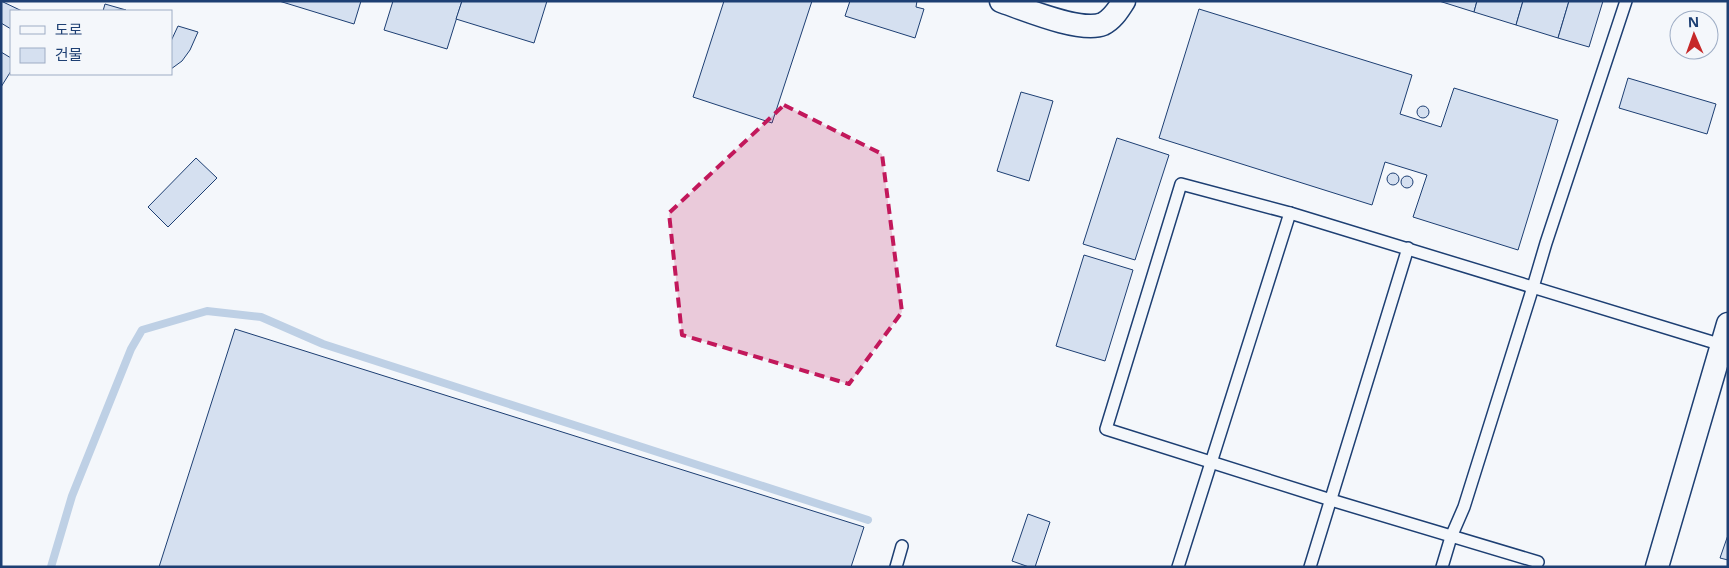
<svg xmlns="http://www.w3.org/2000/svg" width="1729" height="568" font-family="'Open Sans','Noto Sans KR',sans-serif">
<rect width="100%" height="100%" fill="#f4f7fb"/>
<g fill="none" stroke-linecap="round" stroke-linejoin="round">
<path stroke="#bed0e5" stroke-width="8" d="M51,567L72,496L131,349L142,330L207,311L261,317L323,344L868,520"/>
</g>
<g fill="#d5e0f0" stroke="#1d3f73">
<path d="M1,1L22,11H11V29L1,23Z"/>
<path d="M279,1H361L354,24Z"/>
<path d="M393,1H462L447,49L384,30Z"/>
<path d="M462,1H547L534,43L456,19Z"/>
<path d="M724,1H812L772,123L693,97Z"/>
<path d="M850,1H917L916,7L924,9L915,38L845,16Z"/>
<path d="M1439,1H1477L1474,12Z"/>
<path d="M1477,1H1523L1516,25L1474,12Z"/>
<path d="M1523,1H1569L1558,38L1516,25Z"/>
<path d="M1569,1H1603L1589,47L1558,38Z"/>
<path d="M105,4L126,10L103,11Z"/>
<path d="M1199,9L1412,75L1400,114L1441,127L1454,88L1558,120L1518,250L1413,217L1427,175L1385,162L1372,205L1159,138Z"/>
<path d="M178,26L198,32L190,50L182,61L171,69V41Z"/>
<path d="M1,52L11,58V71L1,87Z"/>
<path d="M1628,78L1716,104L1707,134L1619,108Z"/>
<path d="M1021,92L1053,101L1029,181L997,171Z"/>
<circle cx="1423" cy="112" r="6"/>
<path d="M1117,138L1169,155L1135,260L1083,244Z"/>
<path d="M196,158L217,178L168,227L148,207Z"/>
<circle cx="1393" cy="179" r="6"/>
<circle cx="1407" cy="182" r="6"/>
<path d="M1084,255L1133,270L1105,361L1056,346Z"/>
<path d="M235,329L864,527L851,567H159Z"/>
<path d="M1028,514L1050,522L1035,567H1029L1012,561Z"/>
<path d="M1728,535V560L1720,558Z"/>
</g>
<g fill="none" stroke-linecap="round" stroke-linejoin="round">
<g stroke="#1d3f73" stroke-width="14">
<g id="lane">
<path d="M1538,562L1331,500L1106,429L1181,184L1290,213L1722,345"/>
<path d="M896,567L902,546"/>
<path d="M1178,567L1290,213"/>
<path d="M1310,567L1408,248"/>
<path d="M1442,567L1451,537L1464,507L1533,287L1546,243L1626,1"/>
</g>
</g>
<g stroke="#1d3f73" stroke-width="25">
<g id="street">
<path d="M1001,1C1024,9 1081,33 1103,24C1113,19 1118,10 1124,1"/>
<path d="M1657,567L1728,324"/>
</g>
</g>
<use href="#lane" stroke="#f4f7fb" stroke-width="11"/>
<use href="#street" stroke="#f4f7fb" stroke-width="22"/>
</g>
<path fill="#c2185b" fill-opacity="0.2" stroke="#c2185b" stroke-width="4" stroke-dasharray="10 6" stroke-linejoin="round" d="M784,105L882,154L902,312L849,384L682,335L669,213Z"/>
<rect width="1729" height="568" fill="none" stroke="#1d3f73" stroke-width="5"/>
<rect x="10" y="10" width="162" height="65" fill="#f4f7fb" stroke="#9eadc5"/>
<rect x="20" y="26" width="25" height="8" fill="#f4f7fb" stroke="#9eadc5"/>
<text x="55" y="35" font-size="15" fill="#1d3f73">도로</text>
<rect x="20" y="48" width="25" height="15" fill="#d5e0f0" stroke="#9eadc5"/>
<text x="55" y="60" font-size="15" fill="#1d3f73">건물</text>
<g transform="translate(1694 35) rotate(358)"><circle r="24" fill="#f4f7fb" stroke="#9eadc5"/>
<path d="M0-4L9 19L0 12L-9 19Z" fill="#c62828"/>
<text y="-8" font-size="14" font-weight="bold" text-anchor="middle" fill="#1d3f73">N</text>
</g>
</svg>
